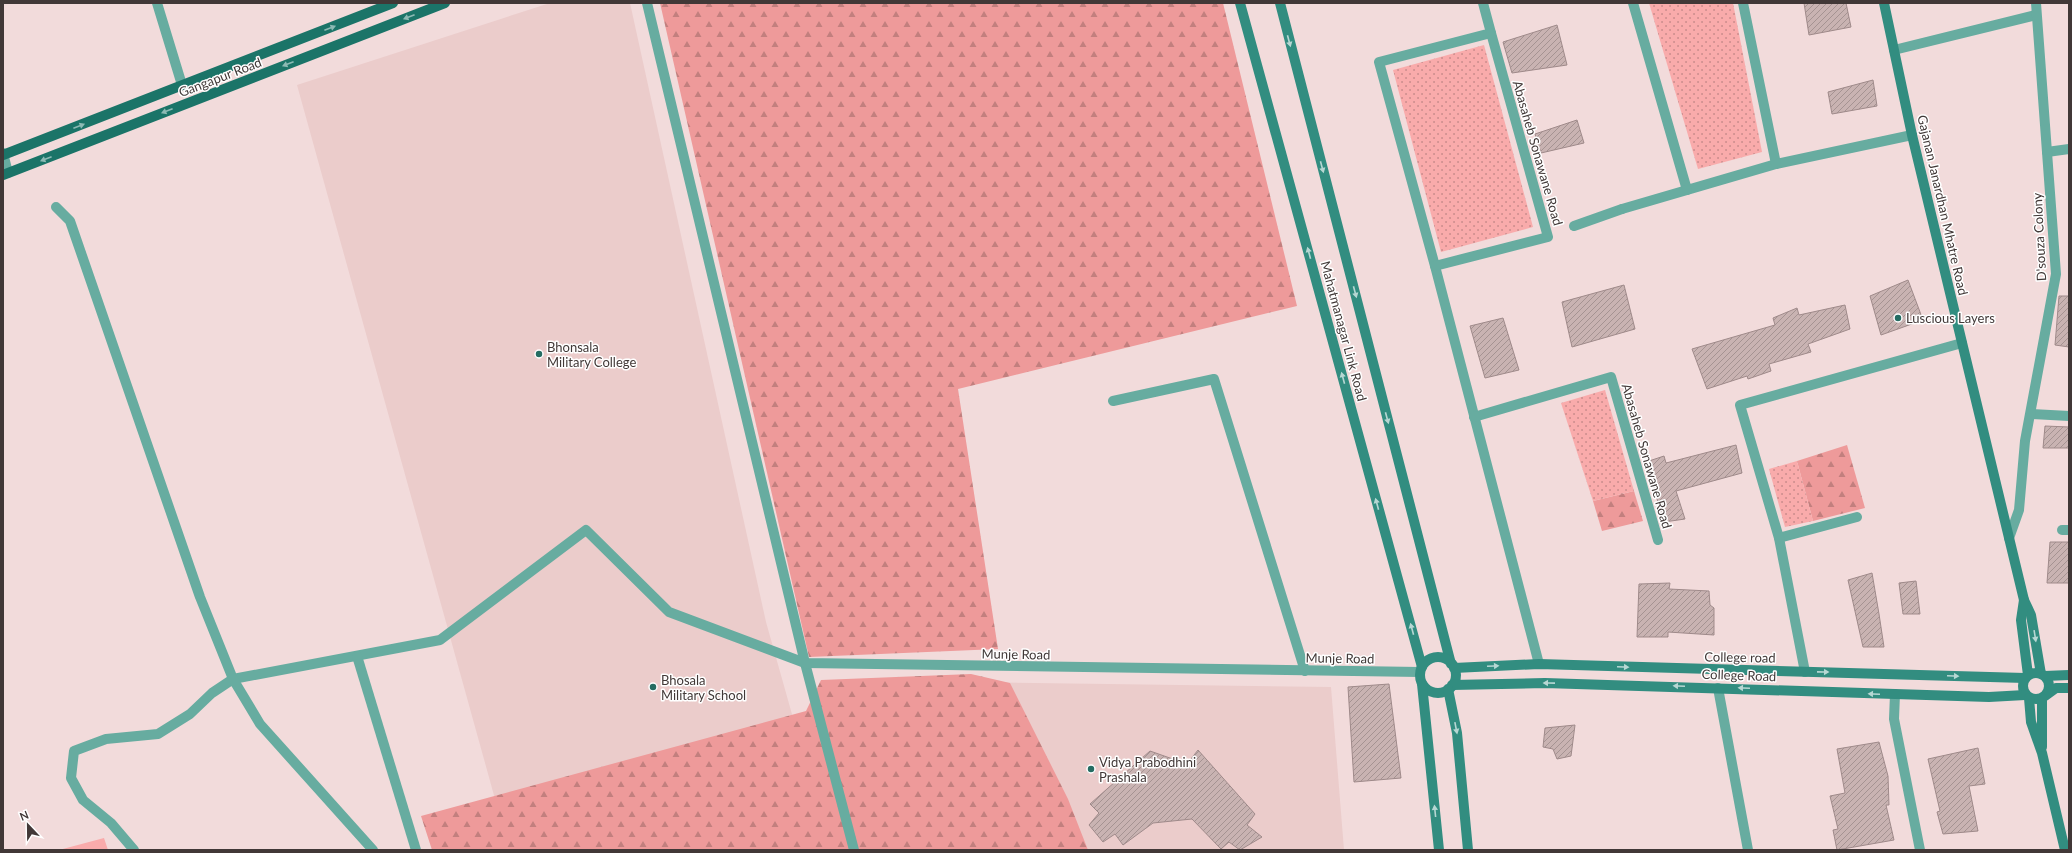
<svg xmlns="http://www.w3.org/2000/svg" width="2072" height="853" font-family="Lato,sans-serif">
<defs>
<pattern id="forest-firs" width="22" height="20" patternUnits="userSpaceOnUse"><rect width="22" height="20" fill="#ee9a9a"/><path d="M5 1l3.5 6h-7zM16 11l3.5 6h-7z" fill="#c27f7e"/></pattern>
<pattern id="park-dots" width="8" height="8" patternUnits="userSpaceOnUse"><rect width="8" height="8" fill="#f9abab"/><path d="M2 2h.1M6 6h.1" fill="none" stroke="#cb8c8c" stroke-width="1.8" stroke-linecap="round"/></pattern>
<pattern id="building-hatch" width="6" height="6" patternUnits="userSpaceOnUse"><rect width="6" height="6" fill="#c9b3b2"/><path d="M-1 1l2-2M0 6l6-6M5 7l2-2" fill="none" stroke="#a59392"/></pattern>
</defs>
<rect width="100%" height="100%" fill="#f2dbdb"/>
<g fill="#ebcccb">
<path d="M550,3H630L766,622L797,732L505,835L297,85Z"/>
<path d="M821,680L1331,687L1344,850H866Z"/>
</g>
<g fill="url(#forest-firs)">
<path d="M660,3H1223L1297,306L958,389L998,649L809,657Z"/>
<path d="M1847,445L1865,508L1813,521L1797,461Z"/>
<path d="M1634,491L1643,521L1602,531L1593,501Z"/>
<path d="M971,674L1010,683L1068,799L1088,850H432L421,816L806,711L821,680Z"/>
</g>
<g fill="url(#park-dots)">
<path d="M1649,3H1733L1762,152L1698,169Z"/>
<path d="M1484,45L1533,227L1441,252L1393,70Z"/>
<path d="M1605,390L1634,491L1593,501L1561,403Z"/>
<path d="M1797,461L1813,521L1785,527L1769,469Z"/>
</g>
<path fill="#f9abab" d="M104,838L108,850H59Z"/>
<g fill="url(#building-hatch)" stroke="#9f8a8a">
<path d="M1804,3H1846L1851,27L1809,35Z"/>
<path d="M1557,25L1567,65L1512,73L1503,42Z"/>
<path d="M1873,80L1877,106L1832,114L1828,92Z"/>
<path d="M1577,120L1584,143L1541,153L1535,134Z"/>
<path d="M1908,280L1923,320L1881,335L1870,296Z"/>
<path d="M1624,285L1635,329L1572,347L1562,302Z"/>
<path d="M2059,296H2069V347L2055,345Z"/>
<path d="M1845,305L1850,329L1808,344L1811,352L1769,364L1771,371L1748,379L1747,376L1707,389L1692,349L1775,325L1773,318L1797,308L1799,315Z"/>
<path d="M1503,318L1519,370L1485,378L1470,326Z"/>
<path d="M2045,426L2069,427V448H2043Z"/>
<path d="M1736,445L1742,473L1676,491L1685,519L1664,522L1646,462L1664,456L1666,463Z"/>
<path d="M2050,542H2069V583H2047Z"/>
<path d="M1872,573L1879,614L1884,647H1863L1848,580Z"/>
<path d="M1916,581L1920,614H1903L1899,583Z"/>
<path d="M1670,583L1669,589L1709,591L1710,605L1714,608V635L1668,632V637H1637L1639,584Z"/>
<path d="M1389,684L1401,778L1354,782L1348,687Z"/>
<path d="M1575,725L1571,756L1557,759L1553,749L1543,747L1545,728Z"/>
<path d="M1879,742L1888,776L1889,805H1886L1894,840L1837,850L1833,830L1838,829L1830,796L1845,793L1837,749Z"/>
<path d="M1978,748L1985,784L1969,786L1978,831L1943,834L1937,812L1940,811L1928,759Z"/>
<path d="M1198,750L1255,814L1247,825L1262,837L1240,850L1229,842L1221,849L1192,819L1153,823L1123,845L1115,834L1103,842L1089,825L1099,813L1090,804L1150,751L1187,764Z"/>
</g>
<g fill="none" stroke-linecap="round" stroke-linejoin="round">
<g stroke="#67aca0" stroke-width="10">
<path d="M157,3L182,85"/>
<path d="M647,3L805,663L854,850"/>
<path d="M56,207L70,221L200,597L233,679L440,640L586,530L669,612L805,663L1420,672"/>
<path d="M1574,226L1622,209"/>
<path d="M1113,401L1214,379L1305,671"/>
<path d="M357,656L416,850"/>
<path d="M134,850L111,823L83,800L71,778L74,751L106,739L158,734L190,714L212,693L233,679L260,724L373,850"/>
</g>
<g stroke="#67aca0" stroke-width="10">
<path d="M1483,3L1491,33L1379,62L1435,266L1539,664"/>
<path d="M1633,3L1687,190L1776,164L1912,135"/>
<path d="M1743,3L1776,164"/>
<path d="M1894,50L2036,15"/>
<path d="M2047,152L2069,149"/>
<path d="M3,153L8,173"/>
<path d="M1622,209L1687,190"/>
<path d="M1435,266L1548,237L1491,33"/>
<path d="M2031,414L2069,416"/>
<path d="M1474,417L1611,377L1658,540"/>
<path d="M2062,530H2069"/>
<path d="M1779,538L1857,517"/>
<path d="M2009,538L2019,510L2025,441L2056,274L2036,3"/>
<path d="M1805,672L1779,538L1740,405L1962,343"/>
<path d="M1718,688L1748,850"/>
<path d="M1895,694L1894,719L1920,850"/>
</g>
<g stroke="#328d80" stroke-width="10">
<path d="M1240,3L1422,667"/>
<path d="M1280,3L1451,664"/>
<path d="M1884,3L1912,135L2024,600L2031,615L2041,674"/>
<path d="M2024,600L2021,620L2028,675"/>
<circle cx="1438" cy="675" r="18"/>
<path d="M1454,668L1539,664L2025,678"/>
<circle cx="2036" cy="686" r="13"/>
<path d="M2045,676L2069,675"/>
<path d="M1422,684L1439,850"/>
<path d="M1452,685L1545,683L1895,694L1989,697L2025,695"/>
<path d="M1448,689L1457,733L1468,850"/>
<path d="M2045,696L2056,688H2069"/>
<path d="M2029,698L2031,722L2042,753L2065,850"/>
<path d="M2042,698V747"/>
</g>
<g stroke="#1b7468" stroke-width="10">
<path d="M3,155L393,3"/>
<path d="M3,175L445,3"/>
</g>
</g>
<defs><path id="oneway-solid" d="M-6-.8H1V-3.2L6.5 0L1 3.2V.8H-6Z"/></defs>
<g fill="#8dbab4">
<use href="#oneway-solid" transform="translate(409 17) rotate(159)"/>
<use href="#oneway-solid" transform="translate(330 28) rotate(-21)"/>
<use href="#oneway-solid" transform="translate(288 64) rotate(159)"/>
<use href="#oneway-solid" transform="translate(167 111) rotate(159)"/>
<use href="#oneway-solid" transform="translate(79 126) rotate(-21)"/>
<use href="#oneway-solid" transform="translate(46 159) rotate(159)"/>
</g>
<g fill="#b7d7d3">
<use href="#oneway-solid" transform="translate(1289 41) rotate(75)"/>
<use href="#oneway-solid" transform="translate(1322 167) rotate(75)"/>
<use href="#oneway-solid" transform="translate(1309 253) rotate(-105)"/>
<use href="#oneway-solid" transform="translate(1355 292) rotate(75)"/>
<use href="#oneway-solid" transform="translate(1343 378) rotate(-105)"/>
<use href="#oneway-solid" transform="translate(1387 418) rotate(75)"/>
<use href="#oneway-solid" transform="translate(1377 504) rotate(-105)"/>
<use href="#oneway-solid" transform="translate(1412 629) rotate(-105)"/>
<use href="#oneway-solid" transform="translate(2035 636) rotate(81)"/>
<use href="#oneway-solid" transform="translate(1493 666) rotate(-3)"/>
<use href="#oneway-solid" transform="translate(1623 667) rotate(2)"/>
<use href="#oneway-solid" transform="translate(1823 672) rotate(1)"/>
<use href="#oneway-solid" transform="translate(1953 676) rotate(2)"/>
<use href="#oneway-solid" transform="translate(1549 683) rotate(-179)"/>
<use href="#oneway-solid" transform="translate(1679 686) rotate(-178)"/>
<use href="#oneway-solid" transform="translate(1744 688) rotate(-178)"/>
<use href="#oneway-solid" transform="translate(1874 694) rotate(-178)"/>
<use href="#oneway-solid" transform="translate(1456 728) rotate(79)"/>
<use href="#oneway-solid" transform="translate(1435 811) rotate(-96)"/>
</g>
<g fill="#256c62" stroke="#fff" stroke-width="1.5">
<circle cx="1898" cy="318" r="4"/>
<circle cx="539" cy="354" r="4"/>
<circle cx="653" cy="687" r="4"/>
<circle cx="1091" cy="769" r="4"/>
</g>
<g text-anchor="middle" stroke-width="3" stroke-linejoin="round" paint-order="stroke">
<g font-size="13" fill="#413837" stroke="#fff">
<text transform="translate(220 77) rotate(-21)" y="5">Gangapur Road</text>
<text transform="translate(1538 153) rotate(74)" y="5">Abasaheb Sonawane Road</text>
<text transform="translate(1943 205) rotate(77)" y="5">Gajanan Janardhan Mhatre Road</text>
<text transform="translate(2039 237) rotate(-93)" y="5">D'souza Colony</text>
<text transform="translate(1344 331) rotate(75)" y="5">Mahatmanagar Link Road</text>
<text transform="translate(1647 456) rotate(74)" y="5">Abasaheb Sonawane Road</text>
<text transform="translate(1016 654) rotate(1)" y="5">Munje Road</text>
<text transform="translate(1740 657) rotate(1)" y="5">College road</text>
<text transform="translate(1340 658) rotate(1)" y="5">Munje Road</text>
<text transform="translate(1739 675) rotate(2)" y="5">College Road</text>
</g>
<g font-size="13" fill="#413837" stroke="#fff" text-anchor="start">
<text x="1906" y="323">Luscious Layers</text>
<text x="547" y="352">Bhonsala<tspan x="547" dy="15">Military College</tspan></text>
<text x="661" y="685">Bhosala<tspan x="661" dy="15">Military School</tspan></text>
<text x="1099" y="767">Vidya Prabodhini<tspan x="1099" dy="15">Prashala</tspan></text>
</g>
</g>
<rect width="2072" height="853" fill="none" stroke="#413837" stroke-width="8"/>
<g transform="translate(28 825) rotate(338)" stroke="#ffffff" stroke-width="3" paint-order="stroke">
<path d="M0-3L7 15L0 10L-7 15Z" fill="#413837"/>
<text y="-6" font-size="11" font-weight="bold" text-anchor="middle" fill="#413837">N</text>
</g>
</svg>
